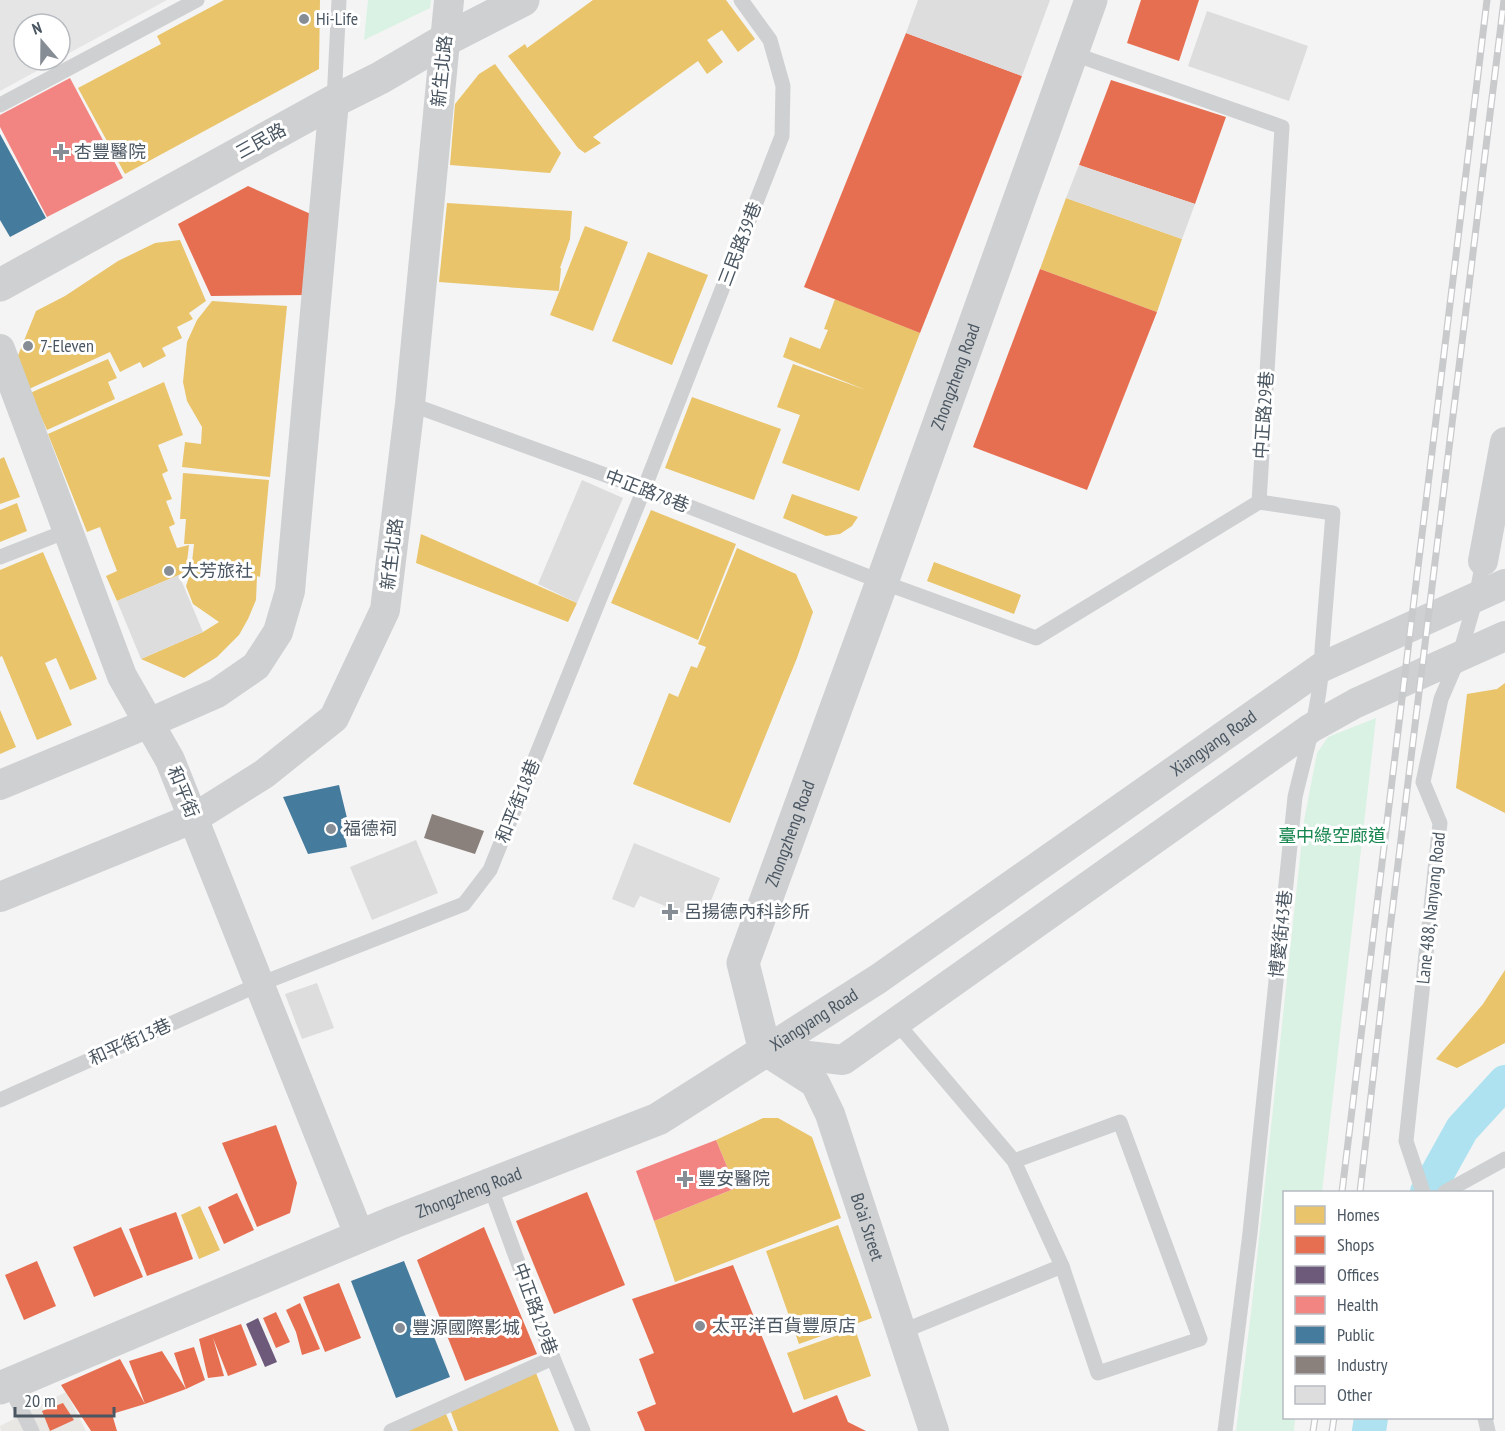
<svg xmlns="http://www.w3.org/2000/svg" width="1505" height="1431" font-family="'PT Sans Narrow','Noto Sans TC',sans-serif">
<rect width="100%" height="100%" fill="#f4f4f4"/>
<path fill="#e8e7e3" d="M66,1392L86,1431H1L0,1426Z"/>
<path fill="#e6e5e6" d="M0,0H167L60,58V24H24V60H57L0,91Z"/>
<g fill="#d9f2e3">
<path d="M368,0H431L430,8L364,40Z"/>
<path d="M1376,718L1322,1192H1284V1418H1295L1294,1431H1236L1251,1313L1304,821L1317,753L1328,737Z"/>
</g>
<g fill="#e9c46a">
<path d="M224,0H320L319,69L125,174L78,88L161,44L157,36Z"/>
<path d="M593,0H726L755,39L738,52L722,30L707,40L723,62L707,74L698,61L593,137L601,143L585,153L578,148L508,56L525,44L527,48Z"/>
<path d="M495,64L561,153L550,173L450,165L455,104L479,74Z"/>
<path d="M1066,198L1182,239L1157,312L1040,269Z"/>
<path d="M447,203L572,211L570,239L560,268H561L559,291L439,282Z"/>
<path d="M585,226L628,242L593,331L550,315Z"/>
<path d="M180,240L206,301L189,313L193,319L177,327L182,338L162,348L166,356L143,368L140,362L120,372L110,352L29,389L17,358L36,311L65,296L118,261L155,243Z"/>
<path d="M648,252L708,275L672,365L612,341Z"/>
<path d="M835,299L920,333L859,491L782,463L800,415L777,407L793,364L866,390L783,357L790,337L820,349L828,330L824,329Z"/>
<path d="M212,301L287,306L270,477L182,467L185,442L201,444L202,427L187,401L183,382L187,342L197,320Z"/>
<path d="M108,359L117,378L108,382L115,399L47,430L30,393Z"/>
<path d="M164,382L183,435L158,445L168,471L162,474L172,499L166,501L175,524L169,527L177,548L189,545L186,570L179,575L117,601L106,576L117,571L100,527L87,532L48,434Z"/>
<path d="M692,397L781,429L754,500L665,468Z"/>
<path d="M4,457L20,497L0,504V459Z"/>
<path d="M183,473L269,480L260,577L257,576L256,600L248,619L239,635L217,657L184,678L141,659L203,632L219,622L193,604L186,586L191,571L194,544H184L186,519H180Z"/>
<path d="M792,494L858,517L852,526L840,534L826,536L783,518Z"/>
<path d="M17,503L27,531L0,542V510Z"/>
<path d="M651,510L736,544L698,640L611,603Z"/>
<path d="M421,534L577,603L568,622L416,563Z"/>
<path d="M737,548L796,574L813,612L797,658L730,823L633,784L669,693L678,697L691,666L697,668L706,647L698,644Z"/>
<path d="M43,552L97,679L70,690L56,658L45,663L72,725L37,740L2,656L0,657V570Z"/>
<path d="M934,562L1021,595L1014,614L927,581Z"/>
<path d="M1505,683V813L1456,788L1467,694L1497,689Z"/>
<path d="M0,710L16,747L0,754Z"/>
<path d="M1505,970V1043L1457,1068L1436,1059L1483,1004Z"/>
<path d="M763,1118H778L812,1137L841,1218L675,1282L654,1221L736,1188L716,1140Z"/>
<path d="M200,1206L220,1250L199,1259L181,1215Z"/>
<path d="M838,1225L872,1318L799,1344L766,1251Z"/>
<path d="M855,1329L871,1376L804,1400L787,1353Z"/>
<path d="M536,1373L559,1431H458L449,1407Z"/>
<path d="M444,1409L453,1431H408Z"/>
</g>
<g fill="#e76f51">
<path d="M1141,0H1199L1179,61L1127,43Z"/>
<path d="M906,33L1022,76L920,333L804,287Z"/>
<path d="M1111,80L1226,117L1195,204L1079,165Z"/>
<path d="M248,186L313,215L311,295L211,296L178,224Z"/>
<path d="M1040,269L1157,312L1087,490L973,447Z"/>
<path d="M276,1125L297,1183L290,1213L257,1227L222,1143Z"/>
<path d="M587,1192L625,1285L554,1314L516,1221Z"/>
<path d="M237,1193L254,1230L224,1244L208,1207Z"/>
<path d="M176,1212L193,1259L147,1276L129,1229Z"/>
<path d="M121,1227L143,1277L94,1297L73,1247Z"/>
<path d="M484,1227L537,1354L465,1381L417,1260Z"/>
<path d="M37,1261L56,1306L24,1320L5,1275Z"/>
<path d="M733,1265L793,1413L837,1395L848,1422L866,1431H645L637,1412L656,1404L639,1359L654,1353L632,1299Z"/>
<path d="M339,1283L361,1338L325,1352L303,1297Z"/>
<path d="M300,1303L320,1349L302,1355L296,1332L286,1310Z"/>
<path d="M276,1312L290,1342L276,1348L263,1318Z"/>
<path d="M241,1324L257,1365L228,1376L213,1338L224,1376L208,1378L199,1339Z"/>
<path d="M194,1347L205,1380L186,1389L174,1353Z"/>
<path d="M162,1351L186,1389L145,1404L112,1414L117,1431H91L61,1385L120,1359L145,1404L129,1361Z"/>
<path d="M63,1403L74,1420L50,1431L42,1411Z"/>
</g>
<path fill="#6d597a" d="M258,1318L277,1362L265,1367L246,1324Z"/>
<g fill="#f28482">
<path d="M70,78L123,178L47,217L0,127V115Z"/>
<path d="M716,1140L736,1188L654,1221L636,1171Z"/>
</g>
<g fill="#457b9d">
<path d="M0,134L46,218L10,237L0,220Z"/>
<path d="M339,785L347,818L341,819L347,847L308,854L283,797Z"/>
<path d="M404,1261L450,1377L396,1398L351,1281Z"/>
</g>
<path fill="#8a817c" d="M432,814L484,831L475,854L424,838Z"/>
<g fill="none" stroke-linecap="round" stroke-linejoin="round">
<g stroke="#aee2f0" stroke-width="34">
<path d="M1427,1192L1462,1129L1505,1082"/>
<path d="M1369,1431L1371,1418"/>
</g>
</g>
<g fill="#ddddde">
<path d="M918,0H1050L1022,76L906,33Z"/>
<path d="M1207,11L1308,46L1289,101L1188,66Z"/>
<path d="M1079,165L1195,204L1182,239L1066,198Z"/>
<path d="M582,480L623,498L577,603L538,584Z"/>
<path d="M179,575L203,632L141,659L117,601Z"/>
<path d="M416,840L438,893L372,920L350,867Z"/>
<path d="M634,843L720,878L703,921L640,896L634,908L612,899Z"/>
<path d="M317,983L334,1028L302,1039L285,994Z"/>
</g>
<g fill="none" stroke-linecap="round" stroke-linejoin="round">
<g stroke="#ced0d2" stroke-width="15">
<path d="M334,101L339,0"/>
<path d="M0,105L197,0"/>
<path d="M410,404L644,489L882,582L1036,638L1259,502L1282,127L1071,53"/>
<path d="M0,557L67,531"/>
<path d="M897,1023L1014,1161L1062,1266L1098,1373L1200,1339L1120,1122L1014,1161"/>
<path d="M0,1100L260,984L464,904L490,870L644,489L782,136L783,86L770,40L741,0"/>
<path d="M490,1186L553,1358L583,1431"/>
<path d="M1423,1192L1406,1141L1440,823L1423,782L1441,699L1459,657L1476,598L1483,561"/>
<path d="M1445,1192L1505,1159"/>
<path d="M901,1332L1062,1266"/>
<path d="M9,1385L32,1431"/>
<path d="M1485,1418L1488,1431"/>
<path d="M391,1431L553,1358"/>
<path d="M1225,1431L1250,1233L1295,797C1306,750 1323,697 1322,650L1333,513L1259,502"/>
</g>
<g stroke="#ced0d2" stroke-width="30">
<path d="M0,349L122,676L170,760L360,1237"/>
<path d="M1483,561L1505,442"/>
<path d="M0,785L149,723L217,693L256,666L278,632L290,591L334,101"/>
<path d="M0,897L194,818L264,774L334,718L385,610L410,404L449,0"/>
<path id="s1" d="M765,1051L878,979L1322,667L1505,584"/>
<path d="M765,1051L843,1060L1311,728L1356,703L1505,636"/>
<path id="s2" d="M770,1054L815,1083L830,1114L934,1431"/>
</g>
<g stroke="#ced0d2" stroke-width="33">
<path d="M0,285L334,101L380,78L445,40L523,0"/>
<path id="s3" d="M0,1388L394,1222L658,1119L765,1051L743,963L882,582L1091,0"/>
</g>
<g stroke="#c9cacc" stroke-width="7">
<g id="rail">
<path d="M1342,1192L1487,0"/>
<path d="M1360,1192L1390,929L1504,0"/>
<path d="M1313,1431L1315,1418"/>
<path d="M1332,1431L1334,1418"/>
</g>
</g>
<use href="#rail" stroke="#fff" stroke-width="4.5" stroke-dasharray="14" stroke-linecap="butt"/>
</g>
<g fill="#868d94" stroke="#fff" stroke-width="2">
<circle cx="304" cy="19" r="6"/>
<path d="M58 143h6v6h6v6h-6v6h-6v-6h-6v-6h6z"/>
<circle cx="28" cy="346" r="6"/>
<circle cx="169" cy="571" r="6"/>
<circle cx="331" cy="829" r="6"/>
<path d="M667 903h6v6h6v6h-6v6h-6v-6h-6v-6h6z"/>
<path d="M682 1170h6v6h6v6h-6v6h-6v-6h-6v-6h6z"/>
<circle cx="700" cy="1326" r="6"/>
<circle cx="400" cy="1328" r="6"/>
</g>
<g text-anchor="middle" stroke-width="6" stroke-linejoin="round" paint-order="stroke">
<g font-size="18" fill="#4a5661" stroke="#fff" text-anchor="start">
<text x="316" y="25">Hi-Life</text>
<text x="74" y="158">杏豐醫院</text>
<text x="40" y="352">7-Eleven</text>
<text x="181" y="577">大芳旅社</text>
<text x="343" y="835">福德祠</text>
<text x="684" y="918">呂揚德內科診所</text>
<text x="698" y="1185">豐安醫院</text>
<text x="712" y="1332">太平洋百貨豐原店</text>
<text x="412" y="1334">豐源國際影城</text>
</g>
<g font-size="18" fill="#4a5661" stroke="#fff">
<text transform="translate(442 71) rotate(-84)" y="6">新生北路</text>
<text transform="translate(261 141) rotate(-29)" y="6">三民路</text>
<text transform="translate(740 244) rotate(-69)" y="6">三民路39巷</text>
<text dy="6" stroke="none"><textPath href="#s3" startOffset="1552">Zhongzheng Road</textPath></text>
<text transform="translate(1264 415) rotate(-86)" y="6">中正路29巷</text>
<text transform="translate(647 491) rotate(21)" y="6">中正路78巷</text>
<text transform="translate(392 554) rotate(-83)" y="6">新生北路</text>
<text dy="6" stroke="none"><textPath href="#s1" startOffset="544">Xiangyang Road</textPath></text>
<text transform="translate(183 792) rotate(68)" y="6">和平街</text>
<text transform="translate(518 801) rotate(-68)" y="6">和平街18巷</text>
<text dy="6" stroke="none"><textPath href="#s3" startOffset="1066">Zhongzheng Road</textPath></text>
<text transform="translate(1431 908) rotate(-84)" y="6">Lane 488, Nanyang Road</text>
<text transform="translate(1281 934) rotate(-84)" y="6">博愛街43巷</text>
<text dy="6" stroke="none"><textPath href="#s1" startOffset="58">Xiangyang Road</textPath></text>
<text transform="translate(130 1042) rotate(-24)" y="6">和平街13巷</text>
<text dy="6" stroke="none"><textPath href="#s3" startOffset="508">Zhongzheng Road</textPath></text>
<text dy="6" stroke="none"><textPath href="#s2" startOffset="207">Bo’ai Street</textPath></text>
<text transform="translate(535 1309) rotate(70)" y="6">中正路129巷</text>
</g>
<g font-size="18" fill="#17864f" stroke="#fff">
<text x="1332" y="842">臺中綠空廊道</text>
</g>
</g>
<rect x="1283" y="1191" width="210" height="228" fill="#ffffff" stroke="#b7bbc0" stroke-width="1.5"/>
<rect x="1295" y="1206" width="30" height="18" fill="#e9c46a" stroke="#b7bbc0" stroke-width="1.5"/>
<text x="1337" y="1221" font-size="18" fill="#4a5661">Homes</text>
<rect x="1295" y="1236" width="30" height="18" fill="#e76f51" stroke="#b7bbc0" stroke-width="1.5"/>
<text x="1337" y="1251" font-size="18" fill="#4a5661">Shops</text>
<rect x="1295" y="1266" width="30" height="18" fill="#6d597a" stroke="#b7bbc0" stroke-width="1.5"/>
<text x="1337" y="1281" font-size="18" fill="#4a5661">Offices</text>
<rect x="1295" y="1296" width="30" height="18" fill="#f28482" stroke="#b7bbc0" stroke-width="1.5"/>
<text x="1337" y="1311" font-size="18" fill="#4a5661">Health</text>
<rect x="1295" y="1326" width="30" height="18" fill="#457b9d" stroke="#b7bbc0" stroke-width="1.5"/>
<text x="1337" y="1341" font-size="18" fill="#4a5661">Public</text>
<rect x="1295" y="1356" width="30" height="18" fill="#8a817c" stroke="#b7bbc0" stroke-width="1.5"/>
<text x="1337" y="1371" font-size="18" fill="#4a5661">Industry</text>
<rect x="1295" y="1386" width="30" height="18" fill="#ddddde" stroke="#b7bbc0" stroke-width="1.5"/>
<text x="1337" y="1401" font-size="18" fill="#4a5661">Other</text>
<g transform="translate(42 42) rotate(340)"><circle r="28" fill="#ffffff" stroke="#b7bbc0" stroke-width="1.5"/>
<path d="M0-4.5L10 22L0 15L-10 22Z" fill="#868d94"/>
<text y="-9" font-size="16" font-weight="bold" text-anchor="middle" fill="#4a5661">N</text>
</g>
<path d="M15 1407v9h99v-9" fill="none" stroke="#4a5661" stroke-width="3"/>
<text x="24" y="1407" font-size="18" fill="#4a5661" stroke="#ffffff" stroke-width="4.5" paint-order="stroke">20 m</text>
</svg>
